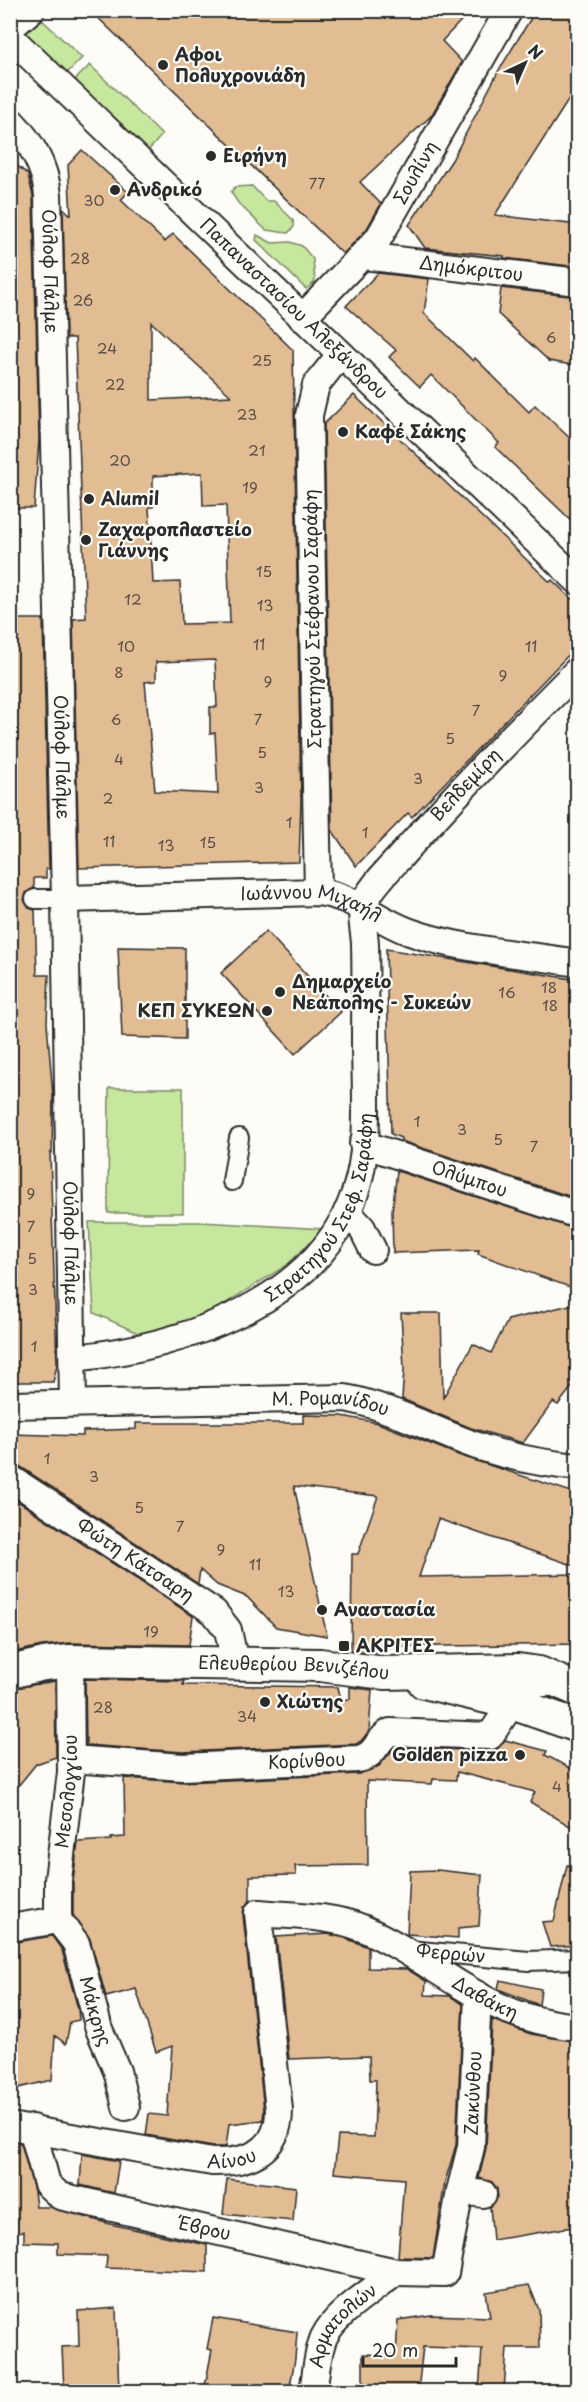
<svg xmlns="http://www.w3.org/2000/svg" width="588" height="2402" font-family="'Playpen Sans',sans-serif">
<rect width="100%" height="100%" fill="#fdfcf7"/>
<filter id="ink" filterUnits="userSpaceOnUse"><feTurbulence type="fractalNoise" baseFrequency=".0167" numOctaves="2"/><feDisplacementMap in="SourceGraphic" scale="12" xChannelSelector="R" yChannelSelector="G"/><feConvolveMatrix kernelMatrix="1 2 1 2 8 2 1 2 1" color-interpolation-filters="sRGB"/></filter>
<g filter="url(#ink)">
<g fill="#c7e79f" stroke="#798965" stroke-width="1.5">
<path d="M36,14L82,58L66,74L21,30Z"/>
<path d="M90,65L162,135L147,152L74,81Z"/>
<path d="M252,186L266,201H274L293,220L294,227L288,233L266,230L238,203L231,192L235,187Z"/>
<path d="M257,235L272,243L290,242L302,246L313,259L315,282L306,289L256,240Z"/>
<path d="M109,1088H183V1213H108Z"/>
<path d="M89,1222H201L324,1229L287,1265L210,1313L142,1335L94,1313Z"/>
</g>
<g fill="#e2bc93" stroke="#2b2b2b" stroke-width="1.5" fill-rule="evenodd">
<path d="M90,10H471L442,41L462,62L431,116L360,182L381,204L366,230L343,254Z"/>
<path d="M536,10H578V85L495,215L578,225V267L504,258V256L425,248L409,225L452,160L499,70Z"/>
<path d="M82,150L128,192L121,200L165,242L173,234L293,350L301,800L299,862L79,868L73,619L86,618L75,338H66L63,208L71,215L68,165ZM151,322L231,396L151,400ZM202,473L203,506L226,505L230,623L182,624L180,582L153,583L149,507H153V476ZM215,660L217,707H210V734L215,733L218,794L155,791L145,682L156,681V662Z"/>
<path d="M10,159L28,175L33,196L39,440L34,508H10Z"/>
<path d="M378,273L429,279L424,313L473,361L475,358L529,412L535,405L578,446V527L495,447L499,443L431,375L420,387L389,357L396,350L346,306Z"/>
<path d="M501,288L578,297V366L549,361L498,314Z"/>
<path d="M354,395L550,582L552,580L578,605V645L412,817L408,813L356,866L332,830L324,424Z"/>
<path d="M10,619H43L49,869H46V878H34V888L26,893L24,900L29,908L35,910L37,975H49L47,1023L53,1096L52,1153H50L57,1365L53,1382H10Z"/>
<path d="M266,931L341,1012L295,1054L221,973Z"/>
<path d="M118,947L185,948V1039L122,1037Z"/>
<path d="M386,949L578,980V1053L570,1093L578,1094V1199L401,1141V1138L391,1134Z"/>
<path d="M397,1171L578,1230V1290L478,1254L479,1250L393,1253L392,1211Z"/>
<path d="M578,1303V1379L558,1405L553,1402L523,1443L471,1428L402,1399L404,1369L401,1313H441L443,1398L473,1344L491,1353L508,1320Z"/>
<path d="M303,1415L342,1416L378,1423L461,1456L578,1494V1567L438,1519L419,1577L578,1574V1644L375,1647V1654L351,1651L352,1554H358L378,1496L294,1486L327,1636L276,1627L247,1597L217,1585L200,1570L198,1584L18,1465L10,1463V1434L83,1436V1431L136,1429V1423H303Z"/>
<path d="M10,1496L193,1616L189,1645L70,1643L42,1646L10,1653Z"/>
<path d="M85,1679L184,1681L183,1685L338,1687L341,1700L350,1699V1687L372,1690L369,1731L361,1741L356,1744L183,1752L86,1745Z"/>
<path d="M55,1681L56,1757L36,1764L10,1796V1689Z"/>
<path d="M505,1740L547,1751L545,1755L578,1772V1831L530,1802L535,1792L457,1772L456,1780L433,1779L432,1784L367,1781L368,1865L295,1866L296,1875L250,1876V1901L244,1907L243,1915L264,2110L263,2120L229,2124L226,2147H213L146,2135L149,2114L167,2116L172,2046L156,2052L136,1989L106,1997L90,1939L73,1915V1881L78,1842L111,1840V1838L125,1837L124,1778L184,1782L359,1774L379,1766L395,1747L489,1751L497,1749Z"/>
<path d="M567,1865L578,1866V1945L550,1947L542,1922L554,1921Z"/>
<path d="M437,1870L482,1875L479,1926L458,1928V1938L407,1934L410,1871Z"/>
<path d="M328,1934L345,1938L368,1947V1968L407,1969L426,1981L425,1995L450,1996L463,2004L456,2145L445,2182L433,2258L398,2257L404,2179L334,2173L338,2136L374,2137L376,2080H370L369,2056L289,2059L276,1937Z"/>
<path d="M52,1936L62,1950L78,2009L79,2020L70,2022L66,2044L55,2036L52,2080L10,2090V1943Z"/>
<path d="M500,1980L541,1989L539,2005L498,1989Z"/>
<path d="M492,2020L531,2034L578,2042V2226L493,2240L490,2207L498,2197L497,2189L492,2182L479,2178L486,2148Z"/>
<path d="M10,2141L21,2143L34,2191L36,2207H50L110,2224L207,2245V2272L106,2268L107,2256L58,2254V2243L24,2242V2231L10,2233Z"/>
<path d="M82,2154L119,2161L114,2193L80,2185Z"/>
<path d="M227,2179L296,2187L293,2221L223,2214Z"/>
<path d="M529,2285L539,2310L540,2348H507L504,2391H479L482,2349L423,2347L418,2391H363V2354L396,2355L398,2320L431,2315L490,2317L486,2292Z"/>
<path d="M116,2308L119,2391H64L62,2347L79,2346L78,2311Z"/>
<path d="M213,2318L297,2332L295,2359L289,2391H204L212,2350L207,2349Z"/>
</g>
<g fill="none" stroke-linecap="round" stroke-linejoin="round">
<g stroke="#2b2b2b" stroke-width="22">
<g id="pedestrian">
<path d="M35,899H65"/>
<path d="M232,1181L239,1138"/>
<path d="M490,1688L549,1687"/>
<path id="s1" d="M409,1950L529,1961L578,1959"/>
</g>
</g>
<g stroke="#2b2b2b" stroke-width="30">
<g id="minor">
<path d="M10,28L31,10"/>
<path id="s2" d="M10,37L578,581"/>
<path id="s3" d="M10,120C31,142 45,165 48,195L65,899L73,1403"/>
<path id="s4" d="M364,256L578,282"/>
<path id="s5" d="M302,318L378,239L509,10"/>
<path d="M318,892L309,415L316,385L340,355"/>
<path id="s6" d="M65,899L318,892C354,896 376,920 410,932C460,950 524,954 578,963"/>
<path id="s7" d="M363,1144L578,1215"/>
<path d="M347,1212L362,1228L373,1250"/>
<path id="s8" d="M73,1358C177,1348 317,1304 355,1193C371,1146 365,1090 365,1041C365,1009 366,977 365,945C365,933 360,919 363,907C366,892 389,869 400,857C456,793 517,731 578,670"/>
<path id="s9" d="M10,1405L345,1398C393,1407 437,1433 483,1448C514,1458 546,1464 578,1467"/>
<path id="s10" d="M10,1478L214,1612L228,1630L235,1663"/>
<path id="s11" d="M71,1759L183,1767L358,1759C376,1756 376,1740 390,1732L490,1736L512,1703"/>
<path id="s12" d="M58,1920V1880L71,1772L70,1661"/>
<path id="s13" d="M58,1920L76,1943L99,2029L117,2071L126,2107"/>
<path d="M10,1928L58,1920"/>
<path id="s14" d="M10,2126L212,2162C248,2163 279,2152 279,2110L258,1913C292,1916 330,1915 362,1928C409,1948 448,1981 494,2004C520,2017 548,2024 578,2027"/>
<path id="s15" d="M32,2128L47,2184L60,2196L396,2272L445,2273L460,2191L483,2194"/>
<path id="s16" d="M460,2191L471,2147L478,1995"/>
<path id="s17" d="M313,2392C316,2374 317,2353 324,2337C335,2313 375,2289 396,2272"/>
</g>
</g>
<g stroke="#2b2b2b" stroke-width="36">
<g id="tertiary">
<path id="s18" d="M10,1672L44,1664L70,1661L320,1665L385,1673L518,1670L539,1673L578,1690"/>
<path d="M424,1682L512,1703L578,1726"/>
</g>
</g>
<use href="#pedestrian" stroke="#fdfcf7" stroke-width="18"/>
<use href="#minor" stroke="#fdfcf7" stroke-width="26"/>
<use href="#tertiary" stroke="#fdfcf7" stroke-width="32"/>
</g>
</g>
<g fill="#2b2b2b" stroke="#fdfcf7" stroke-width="2">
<circle cx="163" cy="65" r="6"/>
<circle cx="211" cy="156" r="6"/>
<circle cx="115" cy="190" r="6"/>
<circle cx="343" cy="432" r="6"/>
<circle cx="89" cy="499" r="6"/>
<circle cx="86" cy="540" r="6"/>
<circle cx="280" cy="992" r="6"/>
<circle cx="267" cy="1011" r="6"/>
<circle cx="322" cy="1610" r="6"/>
<rect x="338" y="1640" width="12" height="12" rx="3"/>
<circle cx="265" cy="1702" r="6"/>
<circle cx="520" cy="1755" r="6"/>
</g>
<g text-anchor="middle" stroke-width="4.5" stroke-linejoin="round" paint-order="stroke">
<g font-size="15" fill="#594f45">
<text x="317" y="189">77</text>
<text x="94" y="206">30</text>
<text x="80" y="264">28</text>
<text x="83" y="306">26</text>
<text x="551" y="343">6</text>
<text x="107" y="354">24</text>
<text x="262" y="366">25</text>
<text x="115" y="390">22</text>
<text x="247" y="420">23</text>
<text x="257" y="456">21</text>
<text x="120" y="466">20</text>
<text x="250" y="493">19</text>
<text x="264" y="577">15</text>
<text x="133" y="605">12</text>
<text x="265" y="611">13</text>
<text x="259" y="650">11</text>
<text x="126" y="652">10</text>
<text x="531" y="652">11</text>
<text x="119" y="678">8</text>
<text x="503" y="681">9</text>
<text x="268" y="687">9</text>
<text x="476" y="716">7</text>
<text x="116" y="725">6</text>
<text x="258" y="725">7</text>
<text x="450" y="744">5</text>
<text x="262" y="758">5</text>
<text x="119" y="765">4</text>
<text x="418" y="784">3</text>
<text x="259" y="793">3</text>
<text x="108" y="804">2</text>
<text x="289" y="828">1</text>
<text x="365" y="838">1</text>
<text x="109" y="847">11</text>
<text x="208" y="848">15</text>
<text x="166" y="851">13</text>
<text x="549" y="993">18</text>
<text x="507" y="998">16</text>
<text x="550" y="1011">18</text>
<text x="417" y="1127">1</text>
<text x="462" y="1135">3</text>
<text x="498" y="1145">5</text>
<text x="534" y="1152">7</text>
<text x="31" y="1199">9</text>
<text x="31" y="1232">7</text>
<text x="32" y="1264">5</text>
<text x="33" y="1295">3</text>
<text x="34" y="1352">1</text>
<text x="47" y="1464">1</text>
<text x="94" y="1482">3</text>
<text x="139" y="1513">5</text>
<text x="180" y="1532">7</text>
<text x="221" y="1555">9</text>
<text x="255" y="1570">11</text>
<text x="286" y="1597">13</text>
<text x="151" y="1637">19</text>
<text x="103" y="1713">28</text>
<text x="247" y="1722">34</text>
<text x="557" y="1792">4</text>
</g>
<g font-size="18" font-weight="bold" fill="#2b2b2b" stroke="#fdfcf7" text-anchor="start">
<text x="175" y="61">Αφοι<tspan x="175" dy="21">Πολυχρονιάδη</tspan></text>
<text x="223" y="162">Ειρήνη</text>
<text x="127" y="196">Ανδρικό</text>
<text x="355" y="438">Καφέ Σάκης</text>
<text x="101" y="505">Alumil</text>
<text x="98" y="536">Ζαχαροπλαστείο<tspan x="98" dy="21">Γιάννης</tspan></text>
<text x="292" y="988">Δημαρχείο<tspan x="292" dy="21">Νεάπολης - Συκεών</tspan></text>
<text x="255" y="1017" text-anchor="end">ΚΕΠ ΣΥΚΕΩΝ</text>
<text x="334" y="1616">Αναστασία</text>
<text x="356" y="1652">ΑΚΡΙΤΕΣ</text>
<text x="277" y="1708">Χιώτης</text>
<text x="508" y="1761" text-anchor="end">Golden pizza</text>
</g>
<g font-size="18" fill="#2b2b2b" stroke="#fdfcf7">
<text dy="6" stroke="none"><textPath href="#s5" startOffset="186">Σουλίνη</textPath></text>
<text dy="6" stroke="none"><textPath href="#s4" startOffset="108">Δημόκριτου</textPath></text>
<text dy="6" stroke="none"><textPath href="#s3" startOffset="162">Ούλοφ Πάλμε</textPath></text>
<text dy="6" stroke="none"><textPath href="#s2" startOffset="393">Παπαναστασίου Αλεξάνδρου</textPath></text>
<text transform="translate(313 619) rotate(-91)" y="6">Στρατηγού Στέφανου Σαράφη</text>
<text dy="6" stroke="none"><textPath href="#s3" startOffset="648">Ούλοφ Πάλμε</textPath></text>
<text dy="6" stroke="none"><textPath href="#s8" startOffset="792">Βελδεμίρη</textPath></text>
<text dy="6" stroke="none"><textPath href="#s6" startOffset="248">Ιωάννου Μιχαήλ</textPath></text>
<text dy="6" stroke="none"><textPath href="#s7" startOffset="112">Ολύμπου</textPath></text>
<text dy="6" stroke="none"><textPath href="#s8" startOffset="315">Στρατηγού Στεφ. Σαράφη</textPath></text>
<text dy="6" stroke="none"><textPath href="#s3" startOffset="1134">Ούλοφ Πάλμε</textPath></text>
<text dy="6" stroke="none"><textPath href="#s9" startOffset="321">Μ. Ρομανίδου</textPath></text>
<text dy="6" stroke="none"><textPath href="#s10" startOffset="150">Φώτη Κάτσαρη</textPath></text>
<text dy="6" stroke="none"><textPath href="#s18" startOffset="285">Ελευθερίου Βενιζέλου</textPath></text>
<text dy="6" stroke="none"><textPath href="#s11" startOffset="236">Κορίνθου</textPath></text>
<text dy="6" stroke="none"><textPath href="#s12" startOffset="129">Μεσολογγίου</textPath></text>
<text dy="6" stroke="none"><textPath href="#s1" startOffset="42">Φερρών</textPath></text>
<text dy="6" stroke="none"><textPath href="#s14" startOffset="748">Δαβάκη</textPath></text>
<text dy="6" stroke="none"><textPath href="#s13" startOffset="100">Μάκρης</textPath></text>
<text dy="6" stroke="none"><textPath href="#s16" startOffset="99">Ζακύνθου</textPath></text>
<text dy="6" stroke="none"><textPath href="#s14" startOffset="225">Αίνου</textPath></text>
<text dy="6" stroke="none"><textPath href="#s15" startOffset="224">Έβρου</textPath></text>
<text dy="6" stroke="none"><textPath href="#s17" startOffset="76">Αρματολών</textPath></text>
</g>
</g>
<rect width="588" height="2402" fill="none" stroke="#fdfcf7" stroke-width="36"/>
<rect x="18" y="18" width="552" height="2366" fill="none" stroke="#2b2b2b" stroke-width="2" filter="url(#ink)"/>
<g transform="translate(525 63) rotate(44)" stroke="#fdfcf7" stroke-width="4.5" paint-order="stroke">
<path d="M0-4.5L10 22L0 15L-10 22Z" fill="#2b2b2b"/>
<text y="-9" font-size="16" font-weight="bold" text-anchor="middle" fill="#2b2b2b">N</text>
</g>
<path d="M363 2357v9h93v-9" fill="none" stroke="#2b2b2b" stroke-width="3"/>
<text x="372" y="2357" font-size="18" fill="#2b2b2b" stroke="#fdfcf7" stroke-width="4.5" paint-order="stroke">20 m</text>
</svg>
